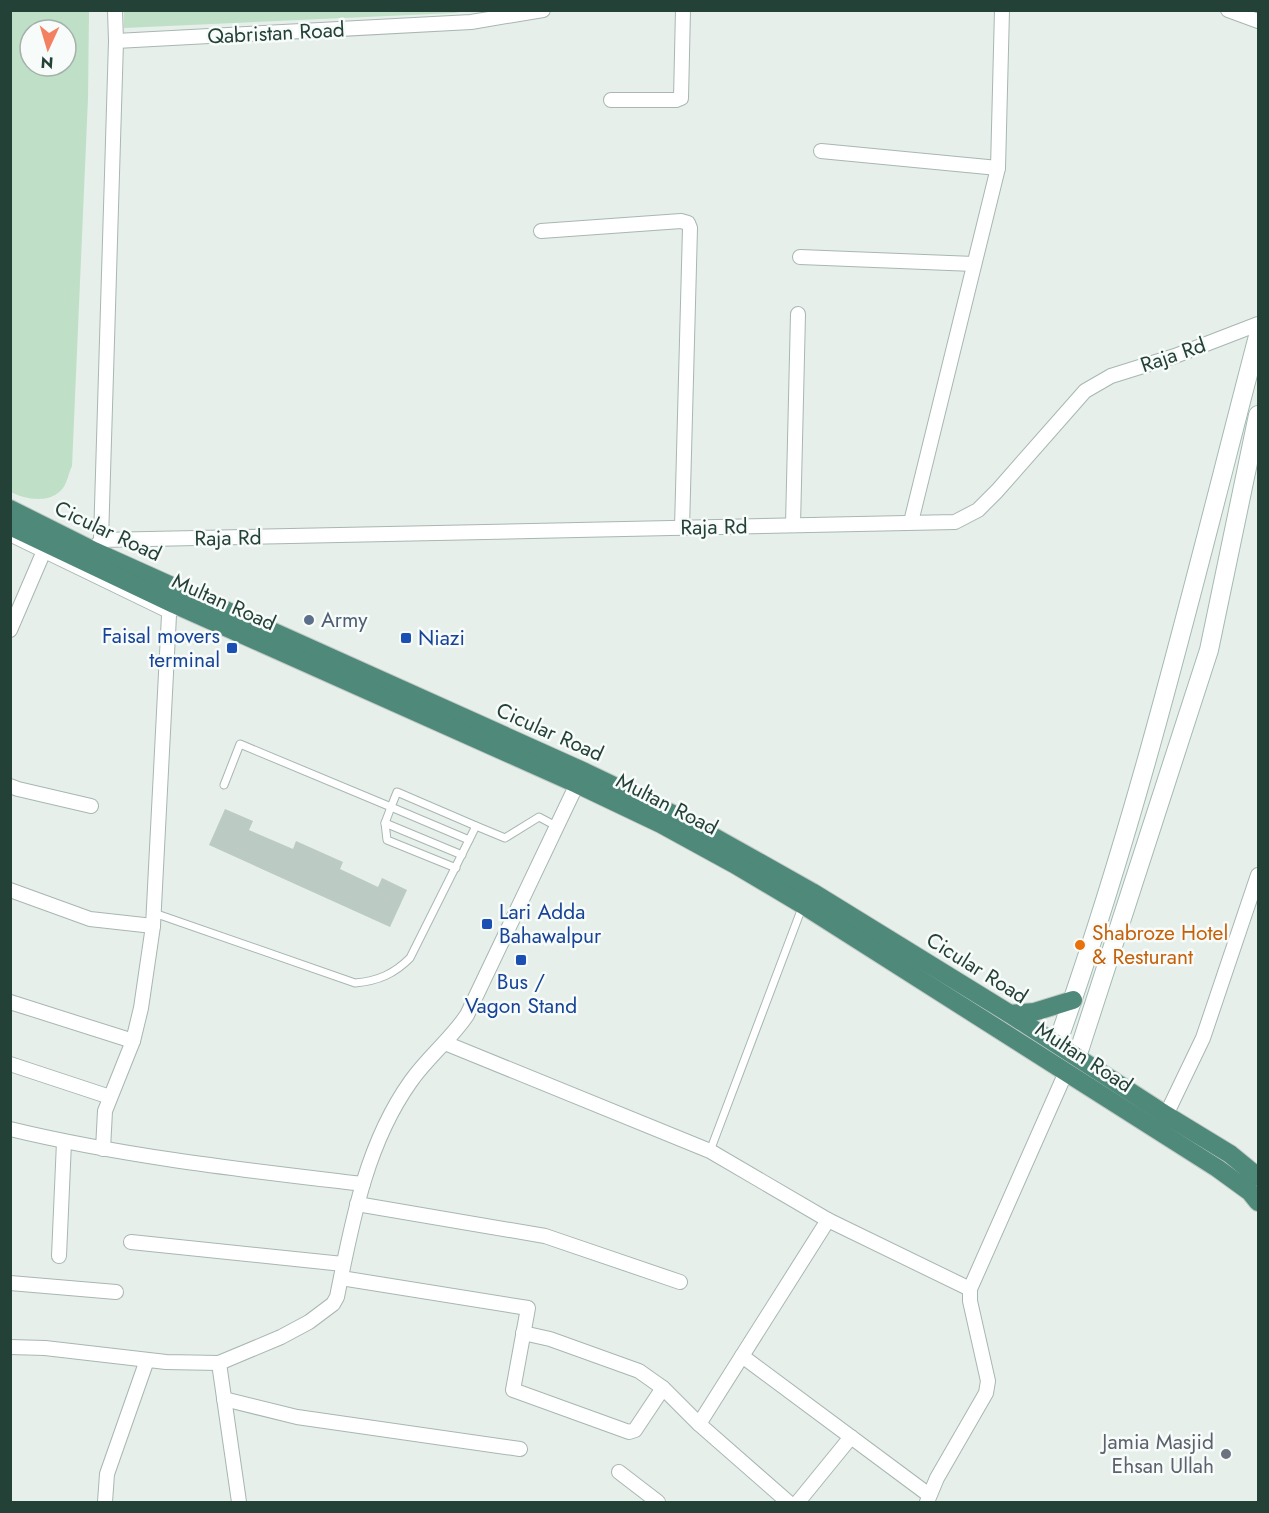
<svg xmlns="http://www.w3.org/2000/svg" width="1269" height="1513" font-family="Jost,sans-serif">
<rect width="100%" height="100%" fill="#e6efea"/>
<g fill="#bfdfc7" fill-rule="evenodd">
<path d="M10,11H89L88,98L72,466C69,472 67,483 63,488C51,504 26,500 11,492ZM30,30H66V66H30Z"/>
<path d="M124,11V10L466,11L454,13L124,28Z"/>
</g>
<path fill="#bbcac3" d="M225,809L253,821L249,830L293,849L296,841L343,862L340,869L378,887L382,878L407,890L390,927L209,845Z"/>
<g fill="none" stroke-linecap="round" stroke-linejoin="round">
<g stroke="#a8b7b1" stroke-width="9">
<g id="service">
<path d="M10,538L169,615"/>
<path d="M224,785L240,744L391,807L385,823L387,840L456,868"/>
<path d="M385,823L462,855"/>
<path d="M469,840L391,807L397,792L476,826"/>
<path d="M154,913L355,983C378,981 394,974 410,958L476,826L505,838L539,817L556,826"/>
<path d="M710,1151L803,905"/>
</g>
</g>
<g stroke="#a8b7b1" stroke-width="16">
<g id="minor">
<path d="M1228,10L1258,21"/>
<path d="M116,41L471,22L543,10"/>
<path d="M611,100H676L681,98L683,10"/>
<path d="M821,151L998,168"/>
<path d="M541,231L681,221L688,223L690,228L682,528"/>
<path d="M800,257L974,264"/>
<path d="M911,522L998,168L1002,10"/>
<path d="M793,525L798,314"/>
<path d="M101,540L955,522L978,510L997,491L1085,391L1111,376L1175,356L1258,324"/>
<path d="M96,547L101,540L116,41L115,10"/>
<path d="M10,630L47,544"/>
<path d="M10,786L18,789L91,806"/>
<path d="M10,890L90,919L153,926"/>
<path d="M10,1002L133,1041"/>
<path d="M445,1043L710,1151L828,1220L970,1289"/>
<path d="M10,1064L110,1097"/>
<path d="M1166,1115L1203,1038L1258,875"/>
<path d="M10,1129C126,1157 245,1170 363,1184"/>
<path d="M103,1149L105,1111L133,1041L141,1008L153,926L169,615L177,597"/>
<path d="M357,1204L545,1236L680,1282"/>
<path d="M131,1242L343,1264"/>
<path d="M59,1256L64,1142"/>
<path d="M341,1278L528,1308L513,1390L629,1432L635,1430L663,1388"/>
<path d="M10,1283L116,1292"/>
<path d="M523,1333L550,1339L639,1371L663,1388L699,1424L788,1502"/>
<path d="M10,1347L45,1348L166,1362L219,1363L281,1337L309,1322L333,1304L337,1297C352,1222 366,1144 411,1081C428,1057 451,1039 467,1015L577,784"/>
<path d="M742,1356L929,1495"/>
<path d="M219,1363L239,1502"/>
<path d="M224,1399L297,1417L520,1449"/>
<path d="M699,1424L828,1220"/>
<path d="M619,1472L658,1502"/>
<path d="M105,1502L107,1474L147,1360"/>
<path d="M798,1502L851,1437"/>
<path d="M927,1502L937,1478L986,1393L988,1381L970,1301V1289L1066,1072"/>
</g>
</g>
<g stroke="#a4bab2" stroke-width="20">
<g id="secondary">
<path d="M1057,1044C1140,813 1196,573 1258,336"/>
<path d="M1077,1057L1209,650L1258,415"/>
</g>
</g>
<g stroke="#c2cac7" stroke-width="20">
<g id="trunk">
<path d="M10,509L94,551L585,772L673,814L812,892L1010,1014L1166,1115L1230,1154L1258,1177"/>
<path d="M10,526L174,604L577,784L661,824L734,864L803,905L1217,1168L1250,1192L1258,1202"/>
<path d="M1010,1014L1034,1012L1073,1000"/>
</g>
</g>
<use href="#service" stroke="#fff" stroke-width="7"/>
<use href="#minor" stroke="#fff" stroke-width="14"/>
<use href="#secondary" stroke="#fff" stroke-width="18"/>
<use href="#trunk" stroke="#4e8979" stroke-width="18"/>
</g>
<circle fill="#5c6f8a" stroke="#f7fbf9" stroke-width="2" cx="309" cy="620" r="6"/>
<g fill="#1a4fb4" stroke="#f7fbf9" stroke-width="2">
<rect x="400" y="632" width="12" height="12" rx="3"/>
<rect x="226" y="642" width="12" height="12" rx="3"/>
<rect x="481" y="918" width="12" height="12" rx="3"/>
<rect x="515" y="954" width="12" height="12" rx="3"/>
</g>
<circle fill="#e8710a" stroke="#f7fbf9" stroke-width="2" cx="1080" cy="945" r="6"/>
<circle fill="#6b7280" stroke="#f7fbf9" stroke-width="2" cx="1226" cy="1454" r="6"/>
<g text-anchor="middle" stroke-width="5" stroke-linejoin="round" paint-order="stroke">
<g font-size="21" fill="#244138" stroke="#f7fbf9">
<text transform="translate(276 33) rotate(-3)" y="7">Qabristan Road</text>
<text transform="translate(1173 355) rotate(-19)" y="7">Raja Rd</text>
<text transform="translate(714 527) rotate(-1)" y="7">Raja Rd</text>
<text transform="translate(108 531) rotate(25)" y="7">Cicular Road</text>
<text transform="translate(228 538) rotate(-1)" y="7">Raja Rd</text>
<text transform="translate(224 602) rotate(24)" y="7">Multan Road</text>
<text transform="translate(550 732) rotate(24)" y="7">Cicular Road</text>
<text transform="translate(667 804) rotate(27)" y="7">Multan Road</text>
<text transform="translate(977 968) rotate(32)" y="7">Cicular Road</text>
<text transform="translate(1084 1057) rotate(33)" y="7">Multan Road</text>
</g>
<g font-size="21" fill="#4e5e75" stroke="#f7fbf9" text-anchor="start">
<text x="321" y="627">Army</text>
</g>
<g font-size="21" fill="#164399" stroke="#f7fbf9" text-anchor="start">
<text x="220" y="643" text-anchor="end">Faisal movers<tspan x="220" dy="24">terminal</tspan></text>
<text x="418" y="645">Niazi</text>
<text x="499" y="919">Lari Adda<tspan x="499" dy="24">Bahawalpur</tspan></text>
<text x="521" y="989" text-anchor="middle">Bus /<tspan x="521" dy="24">Vagon Stand</tspan></text>
</g>
<g font-size="21" fill="#c56008" stroke="#f7fbf9" text-anchor="start">
<text x="1092" y="940">Shabroze Hotel<tspan x="1092" dy="24">&amp; Resturant</tspan></text>
</g>
<g font-size="21" fill="#5b616d" stroke="#f7fbf9" text-anchor="end">
<text x="1214" y="1449">Jamia Masjid<tspan x="1214" dy="24">Ehsan Ullah</tspan></text>
</g>
</g>
<rect width="1269" height="1513" fill="none" stroke="#244138" stroke-width="24"/>
<g transform="translate(48 48) rotate(184)"><circle r="28" fill="#f7fbf9" stroke="#a3b1ac" stroke-width="1.5"/>
<path d="M0-4.5L10 22L0 15L-10 22Z" fill="#f28061"/>
<text y="-9" font-size="16" font-weight="bold" text-anchor="middle" fill="#244138">N</text>
</g>
</svg>
